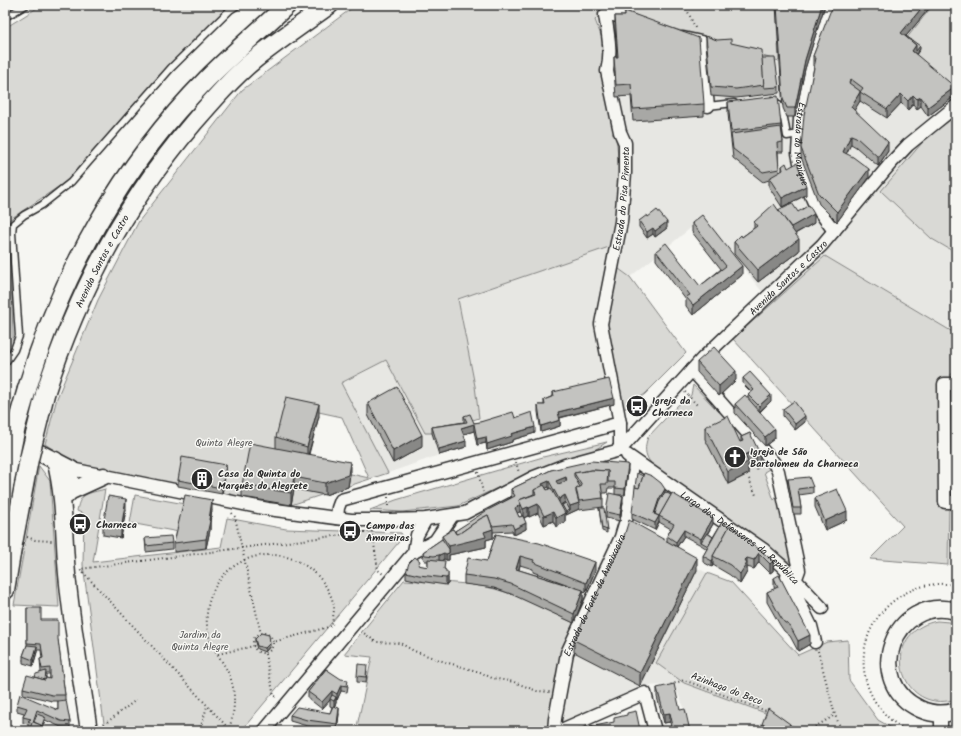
<svg xmlns="http://www.w3.org/2000/svg" width="961" height="736" font-family="Kalam,sans-serif">
<rect width="100%" height="100%" fill="#f6f6f2"/>
<filter id="ink" filterUnits="userSpaceOnUse"><feTurbulence type="fractalNoise" baseFrequency=".025" numOctaves="2"/><feDisplacementMap in="SourceGraphic" scale="8" xChannelSelector="R" yChannelSelector="G"/><feConvolveMatrix kernelMatrix="1 2 1 2 8 2 1 2 1" color-interpolation-filters="sRGB"/></filter>
<g filter="url(#ink)">
<g fill="#e7e7e3">
<path d="M776,5H933L906,39L956,96V116L927,137L932,239L956,253V334L825,256L772,304L703,218L630,277L610,262L600,301L609,385L536,406L538,411L480,428L475,386L458,299L612,246L610,257L620,182L617,145L604,80L605,60L602,38L595,20L607,8L778,61Z"/>
<path d="M386,359L425,433H432L439,455L388,473L341,384Z"/>
<path d="M620,521L629,532L707,573L656,663L684,683L768,714L791,731H691L688,716L674,685L640,686L548,731L562,650L464,584L487,570L496,543L595,571L614,536Z"/>
</g>
<g fill="#d9d9d5" stroke="#828280" fill-rule="evenodd">
<path d="M42,5H232L193,42L67,181L9,220L13,335V343L5,355V28Z"/>
<path d="M356,5H776L779,61L607,8L595,20L602,38L605,60L604,80L617,145L620,182L612,246L458,299L475,386L479,418L432,433H425L386,360L341,383L388,473L291,505L178,486L72,462L45,444L57,398L98,300L139,221L242,90ZM286,405L342,417L369,478L275,457Z"/>
<path d="M933,5H956L955,96L912,60L920,49L906,39Z"/>
<path d="M956,116V253L932,239L881,191L927,137Z"/>
<path d="M825,256L956,334V374H951L948,565L870,559L903,526L733,339Z"/>
<path d="M619,269L630,277L686,353L645,394L623,410L607,329L615,282Z"/>
<path d="M693,385L719,412L726,410L771,468L764,472L774,500L779,495L792,561H788L668,478C653,466 640,458 648,437L678,405L688,399L691,395Z"/>
<path d="M607,442L593,451L552,463L458,506L402,512L370,510L396,500L543,457Z"/>
<path d="M39,466L50,481L59,607L14,605Z"/>
<path d="M105,489L93,562L221,547L227,518L286,529L401,533L403,537L241,731H105L83,565L84,514L77,511C80,492 88,494 105,489Z"/>
<path d="M135,495L185,504L179,532L130,523Z"/>
<path d="M707,573L731,582L798,655L827,642L848,640L849,680L878,720L897,731H791L768,714L684,683L656,663Z"/>
<path d="M404,580C432,582 469,582 495,589C522,596 548,611 574,623L562,650L548,731H356L372,657L344,654Z"/>
<path d="M937,621L949,622L956,624V699C899,717 877,632 937,621Z"/>
</g>
<g fill="none" stroke-linecap="round" stroke-linejoin="round">
<g stroke="#2b2b2b" stroke-width="9">
<g id="lane">
<path d="M5,17L26,5"/>
<path d="M773,100C784,105 785,125 787,136L799,134"/>
<path d="M708,106L734,103"/>
<path d="M5,363L14,350L19,336L12,233L13,224L24,215L42,205L71,182L171,68L230,10L238,5"/>
</g>
</g>
<g stroke="#2b2b2b" stroke-width="15">
<g id="street">
<path id="s1" d="M832,5L827,14L810,68L800,119L798,153L803,177L815,205L834,231"/>
<path d="M683,38L701,42L708,106"/>
<path d="M692,370L774,463L778,471L799,570L795,581"/>
<path d="M956,384H944L945,502H956"/>
<path id="s2" d="M620,450V423L601,324L621,222L625,173V143L620,132L607,71C612,53 608,34 605,15H614L632,21"/>
<path id="s3" d="M620,450L702,359L822,245L891,163L908,145L956,106"/>
<path id="s4" d="M627,455L764,550L783,567L822,608"/>
<path d="M71,469L268,509L351,520H389L426,519L465,513L534,477L565,465L620,450"/>
<path d="M337,518L338,508L341,500L620,423"/>
<path d="M414,552L417,535L426,519"/>
<path d="M787,577L811,626L815,642"/>
<path d="M941,713V731"/>
<path d="M264,731L414,552L435,541L452,516"/>
<path id="s5" d="M554,731L555,719L567,653L621,537L627,517L632,459"/>
<path d="M559,731L645,693L655,731"/>
</g>
</g>
<g stroke="#2b2b2b" stroke-width="19">
<g id="secondary">
<path d="M5,440L17,441L71,469L69,492L67,495"/>
<path d="M55,460C66,501 63,542 68,584C73,633 82,682 89,731"/>
<path d="M69,492L104,476"/>
<path d="M956,611C893,594 862,683 920,709C931,714 944,715 956,711"/>
</g>
</g>
<g stroke="#2b2b2b" stroke-width="21">
<g id="primary">
<path d="M27,389C61,274 122,165 207,79C232,54 260,30 287,5"/>
<path id="s6" d="M45,394C77,293 125,203 194,122C213,100 233,77 255,59C279,40 304,23 329,5"/>
<path d="M5,590L11,554"/>
</g>
</g>
<g stroke="#2b2b2b" stroke-width="2" stroke-dasharray="1 3" stroke-linecap="butt">
<path d="M685,5L696,30"/>
<path d="M685,392L697,405"/>
<path d="M516,462L519,473"/>
<path d="M478,472L483,492"/>
<path d="M749,479L756,495"/>
<path d="M388,497V509"/>
<path d="M232,513L235,517L261,634"/>
<path d="M27,537L35,540L52,541"/>
<path d="M361,631L376,642L400,643L414,651L445,662L480,672L492,678L514,682L537,691L550,692"/>
<circle cx="263" cy="643" r="10"/>
<path d="M818,651L835,715L842,731"/>
<path d="M218,654L254,646"/>
<path d="M265,654L274,696L278,697"/>
<path d="M667,686L684,680L769,712"/>
<path d="M788,724L799,731"/>
<path d="M104,731L102,726L136,700"/>
<path d="M198,731L203,721L207,706"/>
<path d="M228,731C234,717 236,698 232,683C228,667 216,655 210,640C202,615 209,588 228,571C238,562 253,555 267,555C286,554 302,561 316,574C324,582 333,596 334,608C334,614 332,621 332,626L273,642"/>
<path d="M231,731L80,569L372,531L378,570L383,574"/>
<path d="M808,731L835,715"/>
<path d="M908,731C895,725 884,715 876,703C839,645 890,574 956,585"/>
</g>
<use href="#lane" stroke="#f6f6f2" stroke-width="6"/>
<use href="#street" stroke="#f6f6f2" stroke-width="12"/>
<use href="#secondary" stroke="#f6f6f2" stroke-width="16"/>
<use href="#primary" stroke="#f6f6f2" stroke-width="18"/>
<g stroke="#2b2b2b" stroke-width="21" stroke-linecap="butt">
<g id="primary-bridge">
<path d="M5,480L16,427L27,389"/>
<path d="M11,554L29,459L45,394"/>
</g>
</g>
<use href="#primary-bridge" stroke="#f6f6f2" stroke-width="18"/>
</g>
<g fill="#a8a8a5" stroke="#2b2b2b" fill-rule="evenodd">
<path d="M776,5H825L805,69L795,117H787L783,108Z"/>
<path d="M834,5H932L906,36L920,49L916,55L955,96L928,116L921,106L917,109L913,104L908,110L901,103L887,118L860,101L854,110L888,151L878,166L856,147L851,144L846,153L869,178L837,222L819,204L801,157V148L814,66H813V56Z"/>
<path d="M625,11L704,104V116L633,121L631,96L616,97L614,70V57H617L615,29V16H625Z"/>
<path d="M706,36L762,58L779,87V93L736,98L711,96L706,45Z"/>
<path d="M728,102L781,125L783,142V152H778L779,172L782,171V166L788,168L806,195L782,207L769,187V180L763,182L733,158L728,114Z"/>
<path d="M778,210L798,212L814,223L795,234L799,251L758,282L734,254V242L742,237L754,228V222Z"/>
<path d="M648,217L667,228L655,237L653,234L647,238L639,227V221Z"/>
<path d="M692,223L742,275L693,315L686,306V300L656,260V251L700,286L721,269L692,232Z"/>
<path d="M697,362L736,380L719,396L697,372Z"/>
<path d="M743,378L771,401L760,412L775,438L765,446L735,413V404L748,399V395L751,392L743,384Z"/>
<path d="M553,392L614,404L560,418V426L541,432L538,412V405H544V400L553,396Z"/>
<path d="M368,403L422,447L393,463L368,415Z"/>
<path d="M783,409L805,422L795,430L783,416Z"/>
<path d="M319,416L309,454L350,474L348,487L325,495L294,489L291,505L242,497V485L276,448V437Z"/>
<path d="M464,416L474,423L515,418L535,433L512,440V442L487,450L486,443L477,445L474,431L463,434L466,447L439,455L432,433V427L464,422Z"/>
<path d="M705,427L740,442H741V437L750,433L760,466L756,469L753,463L748,465V474L728,484L705,439Z"/>
<path d="M551,470H628L625,495H617L623,502L620,521L606,518V512L615,494V488H608L607,493H603V507L579,510V509L566,515L565,513V522L556,527L553,521L544,525L538,513L529,517L528,516L524,518L526,529L514,535L512,531L493,532V538L486,540V547L449,555V560H446L444,559L441,561L448,578V584L446,585L419,581L406,578V572L420,566L428,567V561H425L423,558V552L442,539V536L455,531L512,497L511,496V489ZM549,487L550,489L547,490L546,488ZM565,502L566,503L562,505V507L560,505ZM520,511L522,516L519,517L517,513Z"/>
<path d="M226,471L222,494L178,486V480Z"/>
<path d="M788,479L813,487V493L799,495L801,508V514H793L788,486Z"/>
<path d="M665,492L713,524L708,533L713,537L722,522L773,561V571L770,573L759,562L754,569L747,567V572L740,584L730,575L713,565L712,567L703,562V556L707,549L701,545L684,536L677,547L697,570L640,686L574,652V640L667,541V536L671,529L659,522L655,530L632,519V513Z"/>
<path d="M815,498L847,520L825,530L815,507Z"/>
<path d="M599,508L607,530V533L602,531Z"/>
<path d="M126,509L121,538L103,535V526Z"/>
<path d="M212,510L210,522V530L206,548L174,552V543Z"/>
<path d="M496,534L595,571L586,592L583,591V599L574,623L511,594L494,588L464,584V575L487,561ZM520,565L533,569V572L574,587L519,570Z"/>
<path d="M145,538L172,543V549L146,552Z"/>
<path d="M774,578L810,644L798,651L790,636L784,631L780,625L767,602V592L775,589L774,587Z"/>
<path d="M27,608L41,620L58,640L65,695V700L70,722V728L61,727L45,720L41,731H29L30,728L28,727V724L23,723V717L24,713L17,711V705L58,710V701H52L23,694V688L35,677L41,672L40,659H42L41,650H37V652L33,666L23,663V656L27,645ZM46,674H50V679L46,678Z"/>
<path d="M255,639L270,646L265,652L257,649L255,642Z"/>
<path d="M326,669L348,686L347,692L341,691L337,700L336,699V703L334,707L339,714L337,730L307,726L290,721V715L330,713L332,707L330,706V700L322,709L308,698V692Z"/>
<path d="M367,671L366,683L357,682V676Z"/>
<path d="M657,688L680,710L690,731H671V727L670,722L664,723L657,697Z"/>
<path d="M762,724L790,730V731H764L762,730Z"/>
</g>
<g fill="#888886" stroke="#2b2b2b">
<path d="M822,5H825L805,69L795,117V108L805,60Z"/>
<path d="M924,5H932L901,42V33Z"/>
<path d="M916,45L920,46V49L916,54L912,51Z"/>
<path d="M955,87V96L928,116V107Z"/>
<path d="M860,92V101L851,116V107Z"/>
<path d="M901,94V103L887,118V109Z"/>
<path d="M913,95V104L908,110V101Z"/>
<path d="M921,97V106L917,109V99Z"/>
<path d="M851,135V144L843,161V152Z"/>
<path d="M888,142V151L878,166V157Z"/>
<path d="M869,169V178L837,222V212Z"/>
<path d="M806,186V195L782,207V198Z"/>
<path d="M814,214V223L789,237V228Z"/>
<path d="M667,222V228L655,237V231Z"/>
<path d="M653,228V234L647,238V232Z"/>
<path d="M799,239V251L758,282V270Z"/>
<path d="M742,266V275L693,315V305Z"/>
<path d="M736,371V380L719,396V386Z"/>
<path d="M771,395V401L759,412V406Z"/>
<path d="M614,398V404L558,418V412Z"/>
<path d="M319,404V416L307,459V447Z"/>
<path d="M805,416V422L795,430V424Z"/>
<path d="M560,420V426L541,432V426Z"/>
<path d="M474,424V431L461,435V428Z"/>
<path d="M535,427V433L512,440V442L487,450V444L511,434Z"/>
<path d="M775,429V438L765,446V437Z"/>
<path d="M422,435V447L393,463V451Z"/>
<path d="M486,437V443L477,445V439Z"/>
<path d="M466,441V447L439,455V449Z"/>
<path d="M753,451V463L748,465V474L728,484V472L745,455Z"/>
<path d="M760,454V466L756,469V457Z"/>
<path d="M350,462V474L348,487L325,495V483Z"/>
<path d="M628,464V470L625,495V489Z"/>
<path d="M226,465V471L222,494V488Z"/>
<path d="M294,477V489L291,505V493Z"/>
<path d="M566,477V484L556,487V481Z"/>
<path d="M549,481V487L544,489L536,497L542,484Z"/>
<path d="M665,489V495L654,517V514L659,499Z"/>
<path d="M565,495V502L559,506V499Z"/>
<path d="M623,496V502L620,521V515Z"/>
<path d="M126,499V509L121,538V529Z"/>
<path d="M212,500V510L210,522V530L206,548V539Z"/>
<path d="M579,503V509L566,515V512L570,510V506Z"/>
<path d="M538,504V513L529,517V508Z"/>
<path d="M520,505V512L515,514V508Z"/>
<path d="M528,507V516L523,518V509Z"/>
<path d="M847,511V520L825,530V521Z"/>
<path d="M553,512V521L544,525V516Z"/>
<path d="M565,513V522L556,527V518Z"/>
<path d="M659,516V522L655,530V523Z"/>
<path d="M713,518V524L702,542H701V539Z"/>
<path d="M526,523V529L514,535V529Z"/>
<path d="M493,529V538L486,540V547L449,555V560H446V554L449,553V546L484,532Z"/>
<path d="M684,530V536L676,548V542Z"/>
<path d="M444,553V559L439,562V555Z"/>
<path d="M759,553V562L754,569V560Z"/>
<path d="M520,556V565L516,578V569Z"/>
<path d="M697,558V570L640,686V673Z"/>
<path d="M747,558V572L740,584V574L745,560Z"/>
<path d="M713,559V565L712,567V561Z"/>
<path d="M773,561V571L770,573V564Z"/>
<path d="M595,562V571L586,592V583Z"/>
<path d="M448,572V584L446,585V578Z"/>
<path d="M583,590V599L574,623V614Z"/>
<path d="M810,635V644L798,651V641Z"/>
<path d="M270,643V646L265,652V648Z"/>
<path d="M37,646V652L33,666V660Z"/>
<path d="M341,685V691L337,700V694Z"/>
<path d="M332,691V698L330,699V700L322,709V702Z"/>
<path d="M336,697V703L334,707V701Z"/>
<path d="M339,708V714L337,730V724Z"/>
<path d="M670,713V722L664,723V714Z"/>
<path d="M45,717V720L41,731H39L41,725Z"/>
<path d="M790,724V731H786Z"/>
</g>
<g fill="#c3c3c0" stroke="#2b2b2b" fill-rule="evenodd">
<path d="M777,5H822L805,60L795,108H787L783,99Z"/>
<path d="M834,5H924L901,33L916,45L912,51L955,87L928,107L921,97L917,99L913,95L908,101L901,94L887,109L860,92L851,107L888,142L878,157L856,137L851,135L843,152L853,157L869,169L837,212L819,194L801,148L804,115L816,58L813,56L830,12ZM851,79L863,88L860,92V91L849,83Z"/>
<path d="M625,11L699,38L704,104L633,109L631,84L616,85L614,57H618L615,16H625Z"/>
<path d="M706,36L717,40L731,39V43L762,50L764,85L736,89L711,87Z"/>
<path d="M905,36H906L920,46L916,51V45Z"/>
<path d="M762,58H775L779,87L764,88Z"/>
<path d="M778,96L781,125L731,131L728,102Z"/>
<path d="M781,127L783,142L777,143L779,169L763,172L733,149L731,134Z"/>
<path d="M786,163L788,168L797,163L806,186L782,198L769,178L783,170L782,166Z"/>
<path d="M792,203L798,212L809,205L814,214L791,227L778,210Z"/>
<path d="M774,204L799,239L758,270L734,242L741,235L742,237L757,226L754,222Z"/>
<path d="M657,210L667,222L655,231L653,228L647,232L639,221L647,215L648,217Z"/>
<path d="M702,215L742,266L693,305L686,297L690,295L656,251L666,243L700,286L726,266L692,223Z"/>
<path d="M714,347L736,371L719,386L697,362Z"/>
<path d="M750,372L771,395L759,406L748,395L754,390L743,378Z"/>
<path d="M609,379L614,398L558,412L560,420L541,426L538,405H545L544,400L554,396L553,392Z"/>
<path d="M397,387L422,435L393,451L368,403Z"/>
<path d="M745,395L775,429L765,437L735,404Z"/>
<path d="M286,397L319,404L307,447L276,437Z"/>
<path d="M794,401L805,416L795,424L783,409Z"/>
<path d="M513,412L515,418L532,412L535,427L511,434L512,436L487,444L486,437L477,439L474,424L461,428L466,441L439,449L432,427L467,422L464,416L470,414L474,423L480,422Z"/>
<path d="M728,416L740,442L743,441L741,437L750,433L760,454L756,457L753,451L745,455L748,462L728,472L705,427Z"/>
<path d="M250,443L350,462L348,475L325,483L294,477L291,493L242,485Z"/>
<path d="M182,457L226,465L222,488L178,480Z"/>
<path d="M591,461L628,464L625,489L615,488V482H608V471L592,470L574,473V476L580,487L576,489V492L579,503L570,506L565,495L559,499L549,481L542,484L543,486L534,490V494L519,500L520,505L515,508L519,517L523,516L526,523L514,529L512,524L492,526L488,515L480,519L460,533L456,534L455,531L486,511L515,496L511,489L551,470ZM566,477L567,481L558,484L556,481Z"/>
<path d="M592,470L608,471L607,484H601L603,498L579,501L576,489L582,486L574,473Z"/>
<path d="M637,473L643,476L639,488L635,487Z"/>
<path d="M644,473L652,476L661,483L665,489L659,499L654,514L659,516L672,493L713,518L701,539L684,530L676,542L667,536L674,524L659,516L655,523L632,513L635,487L639,488Z"/>
<path d="M809,477L813,487L798,489L801,508H793L788,479Z"/>
<path d="M544,485L547,490L551,488L565,513L556,518L553,512L544,516L538,504L529,508L528,507L523,509L519,500L536,494L534,490Z"/>
<path d="M837,489L847,511L825,521L815,498Z"/>
<path d="M665,492L671,495L659,516L655,514L659,502Z"/>
<path d="M609,493L623,496L620,515L606,512Z"/>
<path d="M185,495L212,500L209,520L210,521L206,539L174,543Z"/>
<path d="M108,496L126,499L121,529L103,526Z"/>
<path d="M566,503L570,510L566,512L562,505Z"/>
<path d="M599,508H604L607,530L602,528Z"/>
<path d="M488,515L493,529L484,532L486,537L449,546L442,536L453,529L456,534L460,533L480,519Z"/>
<path d="M629,520L697,558L640,673L574,640L622,543Z"/>
<path d="M722,522L729,527L713,556V559L712,561L703,556Z"/>
<path d="M730,525L773,561L770,564L759,553L754,560L747,558L745,560L747,563L740,574L730,565L713,556Z"/>
<path d="M707,533L713,537L708,546L701,542Z"/>
<path d="M496,534L539,543L595,562L586,583L533,562L534,560L520,556L516,569L583,590L574,614L511,584L494,579L464,575L468,558L487,561Z"/>
<path d="M171,536L172,543L146,546L145,538Z"/>
<path d="M442,539L449,549V553L446,554L444,553L439,555L434,556L425,555L423,552Z"/>
<path d="M415,557L420,561L418,565L428,567V559L445,561L444,569L446,570V572H448V577L446,578L419,575L406,572L409,563Z"/>
<path d="M779,575L810,635L798,641L790,626L784,622L780,616L767,592L778,587L774,578Z"/>
<path d="M27,608H41V620H58V639L65,695H52L23,688L27,675L45,680L46,678L50,679V668L42,669L40,659L43,658L41,644L27,643Z"/>
<path d="M261,633L269,635L270,643L265,648L257,646L255,639Z"/>
<path d="M27,645L37,646L33,660L23,656Z"/>
<path d="M358,664L367,665L366,677L357,676Z"/>
<path d="M326,669L341,679L348,680L347,686L341,685L337,694L332,691L322,702L308,692Z"/>
<path d="M46,671L45,680L35,677L36,674Z"/>
<path d="M674,684L680,710L685,709L690,731H672L671,727L673,726L670,713L664,714L657,688Z"/>
<path d="M20,694L58,710V701L66,700L70,722L61,721L37,710L33,722L41,725L39,731H29L32,723L28,721L31,719L23,717L27,708L17,705Z"/>
<path d="M332,695L336,697L334,701L330,699Z"/>
<path d="M333,706L339,708L337,724L307,720L290,715L297,707L330,713Z"/>
<path d="M768,708L790,724L786,731H778L762,724Z"/>
<path d="M636,711L640,730L637,731H589H591L590,727L614,722V718L627,715V713Z"/>
<path d="M37,714L45,717L41,728V725L34,722Z"/>
</g>
</g>
<defs>
<g id="bus-disc" transform="scale(1.15)"><circle r="9.5" fill="#2b2b2b" stroke="#f6f6f2"/><path d="M-5-6H5V4H4V6H2V4H-2V6H-4V4H-5ZM-3.5-4V0h7V-4ZM-3.5 1.2v1.5H-2V1.2ZM2 1.2v1.5H3.5V1.2Z" fill="#fff"/></g>
<g id="church-disc" transform="scale(1.15)"><circle r="9.5" fill="#2b2b2b" stroke="#f6f6f2"/><path d="M-1.2-6h2.4v3.5h3.3v2.4h-3.3V6h-2.4V-.1h-3.3v-2.4h3.3Z" fill="#fff"/></g>
<g id="building-disc" transform="scale(1.15)"><circle r="9.5" fill="#2b2b2b" stroke="#f6f6f2"/><path d="M-4-6H4V6H1V3H-1V6H-4ZM-2.5-4.3h1.7v1.8h-1.7ZM.8-4.3h1.7v1.8H.8ZM-2.5-1h1.7V.8h-1.7ZM.8-1h1.7V.8H.8Z" fill="#fff"/></g>
</defs>
<g fill-rule="evenodd">
<use href="#bus-disc" x="637" y="406"/>
<use href="#church-disc" x="735" y="457"/>
<use href="#building-disc" x="202" y="479"/>
<use href="#bus-disc" x="80" y="524"/>
<use href="#bus-disc" x="350" y="531"/>
</g>
<g text-anchor="middle" stroke-width="3" stroke-linejoin="round" paint-order="stroke">
<g font-size="10" fill="#2b2b2b" stroke="#f6f6f2">
<text dy="4" stroke="none"><textPath href="#s1" startOffset="144">Estrada do Manique</textPath></text>
<text dy="4" stroke="none"><textPath href="#s2" startOffset="255">Estrada do Pisa Pimenta</textPath></text>
<text dy="4" stroke="none"><textPath href="#s6" startOffset="145">Avenida Santos e Castro</textPath></text>
<text dy="4" stroke="none"><textPath href="#s3" startOffset="241">Avenida Santos e Castro</textPath></text>
<text dy="4" stroke="none"><textPath href="#s4" startOffset="140">Largo dos Defensores da República</textPath></text>
<text dy="4" stroke="none"><textPath href="#s5" startOffset="143">Estrada do Forte da Ameixoeira</textPath></text>
<text transform="translate(727 688) rotate(21)" y="4">Azinhaga do Beco</text>
</g>
<g font-size="10" font-weight="bold" fill="#2b2b2b" stroke="#f6f6f2" text-anchor="start">
<text x="652" y="404">Igreja da<tspan x="652" dy="12">Charneca</tspan></text>
<text x="750" y="455">Igreja de São<tspan x="750" dy="12">Bartolomeu da Charneca</tspan></text>
<text x="218" y="477">Casa da Quinta do<tspan x="218" dy="12">Marquês do Alegrete</tspan></text>
<text x="96" y="528">Charneca</text>
<text x="366" y="529">Campo das<tspan x="366" dy="12">Amoreiras</tspan></text>
</g>
<g font-size="10" fill="#565656" stroke="#f6f6f2">
<text x="224" y="446">Quinta Alegre</text>
<text x="200" y="638">Jardim da<tspan x="200" dy="12">Quinta Alegre</tspan></text>
</g>
</g>
<rect width="961" height="736" fill="none" stroke="#f6f6f2" stroke-width="20"/>
<rect x="10" y="10" width="941" height="716" fill="none" stroke="#2b2b2b" stroke-width="1.5" filter="url(#ink)"/>
</svg>
